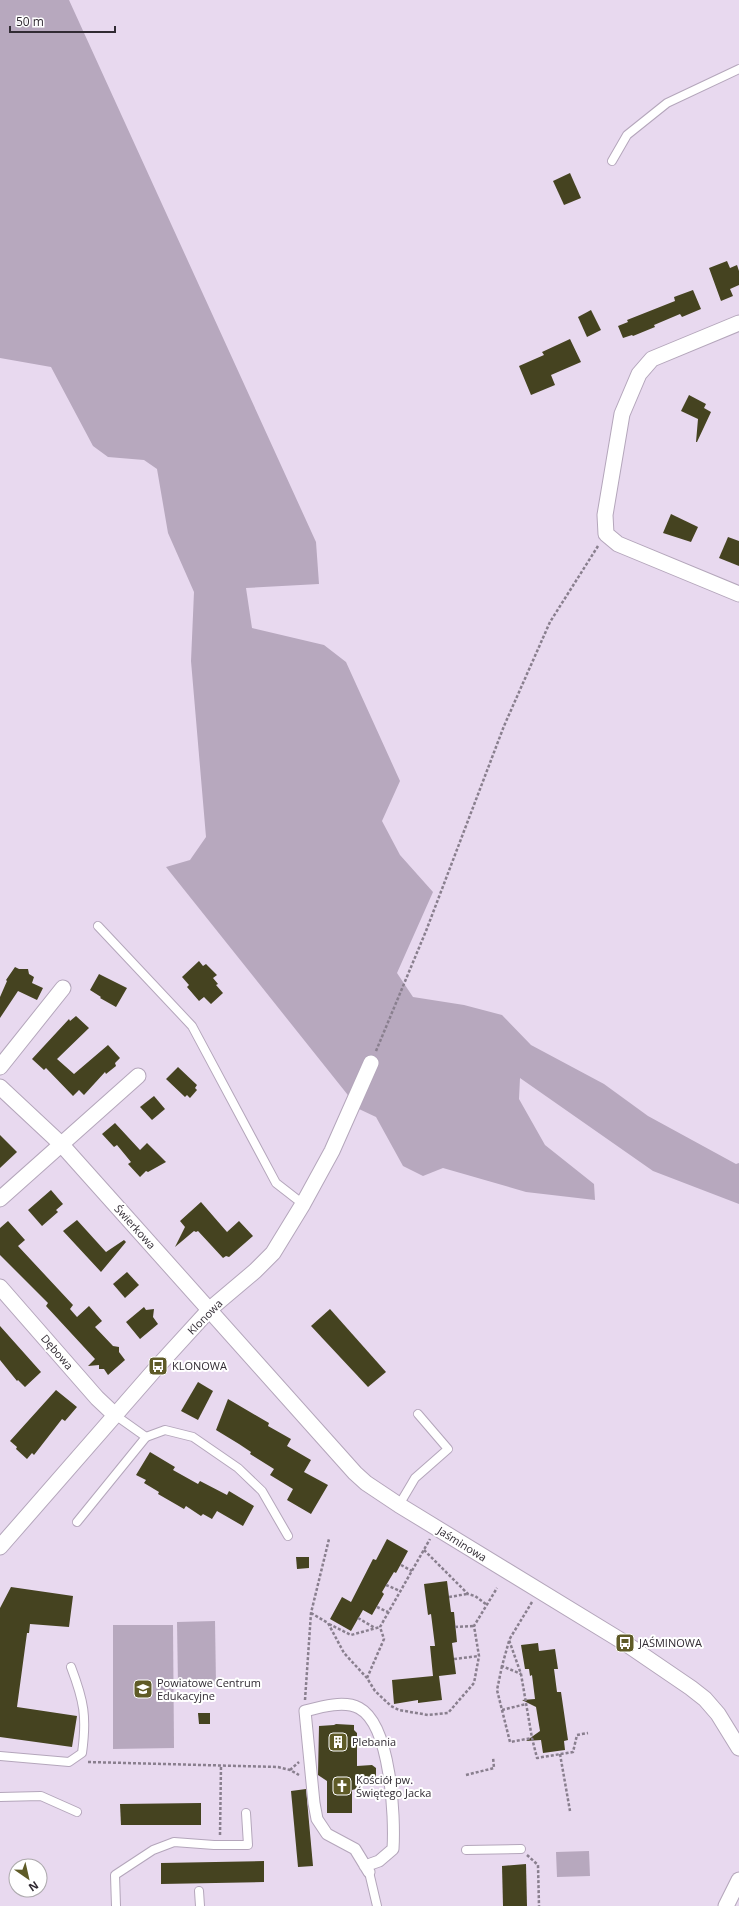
<svg xmlns="http://www.w3.org/2000/svg" width="739" height="1906" font-family="'Open Sans',sans-serif">
<rect width="100%" height="100%" fill="#e8d9ef"/>
<g fill="#b7a8be">
<path d="M0,0H69L316,542L319,584L246,588L252,628L324,645L346,662L400,781L382,821L400,855L433,892L397,973L413,997L464,1005L502,1015L531,1045L604,1084L648,1116L736,1164L739,1163V1204L653,1171L520,1078L519,1099L545,1145L594,1184L595,1200L526,1192L443,1168L423,1176L403,1166L376,1117L359,1109L166,867L190,860L206,837L191,661L194,592L168,533L157,469L144,460L108,457L93,446L51,367L0,358Z"/>
<path d="M215,1621L216,1685L178,1686L177,1622Z"/>
<path d="M113,1625H173L174,1748L113,1749Z"/>
<path d="M589,1851L590,1876L557,1877L556,1852Z"/>
</g>
<g fill="#454320">
<path d="M570,173L581,198L564,205L553,181Z"/>
<path d="M727,261L730,268L737,265L739,271V285L730,289L733,296L721,301L709,268Z"/>
<path d="M693,290L701,309L682,317L680,314L654,325L655,327L633,336L632,335L623,338L618,326L628,322L627,320L675,301L674,297Z"/>
<path d="M591,310L601,330L587,337L578,317Z"/>
<path d="M570,339L581,362L551,375L555,385L531,395L519,366L544,355L542,352Z"/>
<path d="M689,395L706,404L704,408L711,412L697,442H696L698,419L681,411Z"/>
<path d="M671,514L698,527L691,542L663,533Z"/>
<path d="M728,537L739,541V566L719,558Z"/>
<path d="M199,961L203,966L206,964L217,975L213,978L218,984L216,985L223,993L211,1004L204,997L199,1001L187,987L189,985L182,977Z"/>
<path d="M15,967L19,969H28L29,974L34,977L32,983L43,988L37,1000L18,991L0,1018V997L7,981L6,980Z"/>
<path d="M99,974L127,988L116,1007L100,998L101,997L90,990Z"/>
<path d="M76,1016L89,1028L57,1059L74,1074L108,1045L120,1058L115,1063L116,1066L106,1074L105,1072L84,1095L79,1090L73,1096L46,1068L44,1070L32,1059L69,1019L70,1021Z"/>
<path d="M178,1067L197,1085L195,1088L197,1090L190,1098L187,1095L185,1097L166,1079Z"/>
<path d="M154,1096L165,1109L152,1120L140,1107Z"/>
<path d="M115,1123L140,1150L147,1143L166,1162L148,1172L146,1171L140,1177L128,1164L131,1162L117,1145L114,1147L102,1134Z"/>
<path d="M0,1135L17,1152L0,1168Z"/>
<path d="M51,1190L63,1204L56,1210L58,1212L42,1226L28,1210Z"/>
<path d="M201,1202L227,1232L239,1221L253,1236L229,1257L226,1256L223,1258L198,1231L196,1232L194,1231L175,1247L185,1227L180,1221Z"/>
<path d="M77,1220L106,1252L124,1240L126,1242L101,1272L63,1231Z"/>
<path d="M8,1221L25,1240L18,1246L73,1305L70,1309L77,1317L89,1306L102,1321L95,1327L113,1346L119,1347V1352L125,1360L108,1375L104,1369H99V1365L88,1366L95,1359L46,1306L48,1303L0,1255V1228Z"/>
<path d="M127,1272L139,1285L125,1298L113,1284Z"/>
<path d="M144,1307L146,1310L154,1309L153,1317L158,1324L140,1339L126,1322Z"/>
<path d="M330,1309L386,1372L368,1387L311,1326Z"/>
<path d="M0,1326L41,1372L25,1387L18,1380L17,1381L0,1360Z"/>
<path d="M198,1382L213,1391L198,1420L181,1411Z"/>
<path d="M56,1390L77,1407L65,1421L62,1419L34,1455L32,1453L27,1459L16,1449L17,1447L10,1441Z"/>
<path d="M228,1399L269,1423L268,1426L291,1439L287,1446L311,1460L304,1472L328,1485L311,1514L287,1500L293,1489L270,1475L274,1469L250,1454L251,1452L239,1444L216,1430Z"/>
<path d="M150,1452L175,1467L173,1470L198,1484L200,1481L227,1495L229,1491L254,1506L243,1526L217,1511L212,1519L203,1514L201,1516L186,1506L184,1509L158,1494L159,1492L144,1483L146,1480L136,1475Z"/>
<path d="M387,1539L408,1551L396,1573L394,1572L382,1592L384,1594L372,1615L363,1610L351,1631L330,1619L342,1597L351,1602L373,1559L376,1560Z"/>
<path d="M296,1557H309V1568L297,1569Z"/>
<path d="M447,1581L451,1612H454L457,1642L452,1643L456,1674L439,1676L442,1700L418,1703V1700L394,1704L392,1680L433,1676L430,1646H435L431,1614L428,1615L424,1584Z"/>
<path d="M11,1587L73,1596L69,1627L30,1624L29,1633H27L17,1707L77,1716L72,1747L0,1737V1608Z"/>
<path d="M538,1643L539,1651L555,1649L558,1669H554L557,1692H561L568,1740L564,1741L565,1750L543,1753L541,1740L526,1741L540,1731L536,1707L522,1700L535,1699L532,1675L530,1676L529,1669H525L521,1645Z"/>
<path d="M198,1713H210V1724H199Z"/>
<path d="M336,1724L354,1725V1730L357,1733V1766L372,1765L376,1768V1782H358L356,1789L352,1790V1813H327V1781L318,1775L319,1726L334,1725Z"/>
<path d="M306,1789L313,1866L298,1867L291,1791Z"/>
<path d="M201,1803V1825H121L120,1804Z"/>
<path d="M264,1861V1882L161,1884V1863Z"/>
<path d="M526,1864L527,1906H503L502,1866Z"/>
</g>
<g fill="none" stroke-linecap="round" stroke-linejoin="round">
<g stroke="#b4a6bb" stroke-width="10">
<g id="service">
<path d="M612,161L627,135L667,103L739,69"/>
<path d="M98,926L192,1026L276,1183L303,1204"/>
<path d="M146,1437L165,1430L193,1437L238,1468L262,1491L288,1536"/>
<path d="M399,1505L415,1478L448,1449L418,1414"/>
<path d="M77,1522L146,1437L115,1415"/>
<path d="M0,1756L69,1762L82,1753C87,1717 84,1701 71,1667"/>
<path d="M0,1797L41,1796L77,1812"/>
<path d="M466,1850L521,1849"/>
<path d="M369,1872L377,1906"/>
<path d="M199,1891L200,1906"/>
<path d="M116,1906L115,1875L153,1850L174,1842L214,1845H248L246,1813"/>
</g>
</g>
<g stroke="#b4a6bb" stroke-width="13">
<path id="pedestrian" d="M365,1866L379,1861L393,1849C395,1817 391,1725 359,1708C344,1700 320,1707 305,1711L314,1803L317,1819L327,1834L355,1849L369,1872"/>
</g>
<g stroke="#b4a6bb" stroke-width="17">
<g id="minor">
<path d="M739,323L652,359L639,374L622,414L605,515L606,534L618,544L739,594"/>
<path d="M0,1067L63,988"/>
<path d="M0,1087L61,1144L355,1473L366,1483L399,1505L625,1643L691,1688L705,1699L718,1714L739,1748"/>
<path d="M0,1199L138,1076"/>
<path d="M0,1287L97,1398L115,1415"/>
<path d="M0,1547L158,1366L210,1309L255,1271L273,1253L303,1204L332,1151L371,1063"/>
<path d="M726,1906L739,1880"/>
</g>
</g>
<g stroke="#897f8e" stroke-width="2.5" stroke-dasharray="3 2" stroke-linecap="butt">
<path d="M376,1051L426,931L504,726L550,622L598,546"/>
<path d="M424,1550L468,1594L475,1596L487,1605"/>
<path d="M401,1565L412,1571"/>
<path d="M386,1585L400,1591"/>
<path d="M449,1597L467,1594"/>
<path d="M532,1602L509,1640L521,1674L532,1738L537,1758L573,1752L577,1735L588,1733"/>
<path d="M377,1607L388,1612"/>
<path d="M311,1613L328,1623L344,1653L367,1678L375,1691L391,1706L399,1710L428,1715L448,1713L474,1683L479,1656L474,1626L497,1588"/>
<path d="M358,1618L375,1628"/>
<path d="M329,1624L351,1635L380,1627"/>
<path d="M455,1627L474,1626"/>
<path d="M509,1641L502,1666L521,1674"/>
<path d="M454,1659L479,1656"/>
<path d="M502,1666L497,1690L510,1742L532,1738"/>
<path d="M367,1678L384,1639L380,1627L430,1539"/>
<path d="M305,1700L311,1613L329,1539"/>
<path d="M502,1710L526,1704"/>
<path d="M560,1754L570,1811"/>
<path d="M88,1762L278,1767L290,1770L299,1775"/>
<path d="M290,1770L299,1762"/>
<path d="M466,1775L494,1768L493,1757"/>
<path d="M220,1835L221,1765"/>
<path d="M527,1855L538,1865L539,1906"/>
</g>
<use href="#service" stroke="#fff" stroke-width="8"/>
<use href="#pedestrian" stroke="#fff" stroke-width="11"/>
<use href="#minor" stroke="#fff" stroke-width="15"/>
</g>
<defs>
<g id="bus-square" transform="scale(1)"><rect x="-9" y="-9" width="18" height="18" rx="4" fill="#5f5b27" stroke="#fff"/><path d="M-5-6H5V4H4V6H2V4H-2V6H-4V4H-5ZM-3.5-4V0h7V-4ZM-3.5 1.2v1.5H-2V1.2ZM2 1.2v1.5H3.5V1.2Z" fill="#fff"/></g>
<g id="school-square" transform="scale(1)"><rect x="-9" y="-9" width="18" height="18" rx="4" fill="#5f5b27" stroke="#fff"/><path d="M0-5L7-2L0 1L-7-2ZM-4 1L0 2.5L4 1V4Q0 6-4 4Z" fill="#fff"/></g>
<g id="building-square" transform="scale(1)"><rect x="-9" y="-9" width="18" height="18" rx="4" fill="#5f5b27" stroke="#fff"/><path d="M-4-6H4V6H1V3H-1V6H-4ZM-2.5-4.3h1.7v1.8h-1.7ZM.8-4.3h1.7v1.8H.8ZM-2.5-1h1.7V.8h-1.7ZM.8-1h1.7V.8H.8Z" fill="#fff"/></g>
<g id="church-square" transform="scale(1)"><rect x="-9" y="-9" width="18" height="18" rx="4" fill="#5f5b27" stroke="#fff"/><path d="M-1.2-6h2.4v3.5h3.3v2.4h-3.3V6h-2.4V-.1h-3.3v-2.4h3.3Z" fill="#fff"/></g>
</defs>
<g fill-rule="evenodd">
<use href="#bus-square" x="158" y="1366"/>
<use href="#bus-square" x="625" y="1643"/>
<use href="#school-square" x="143" y="1689"/>
<use href="#building-square" x="338" y="1742"/>
<use href="#church-square" x="342" y="1786"/>
</g>
<g text-anchor="middle" stroke-width="4" stroke-linejoin="round" paint-order="stroke">
<g font-size="11" fill="#312b33" stroke="#fff">
<text transform="translate(135 1227) rotate(48)" y="4">Świerkowa</text>
<text transform="translate(205 1317) rotate(-45)" y="4">Klonowa</text>
<text transform="translate(57 1352) rotate(49)" y="4">Dębowa</text>
<text transform="translate(462 1544) rotate(32)" y="4">Jaśminowa</text>
</g>
<g font-size="11" fill="#312b33" stroke="#fff" text-anchor="start">
<text x="172" y="1370">KLONOWA</text>
<text x="639" y="1647">JAŚMINOWA</text>
<text x="157" y="1687">Powiatowe Centrum<tspan x="157" dy="13">Edukacyjne</tspan></text>
<text x="352" y="1746">Plebania</text>
<text x="356" y="1784">Kościół pw.<tspan x="356" dy="13">Świętego Jacka</tspan></text>
</g>
</g>
<g transform="translate(28 1878) rotate(146)"><circle r="19" fill="#ffffff" stroke="#adaaad"/>
<path d="M0-3L7 15L0 10L-7 15Z" fill="#5f5b27"/>
<text y="-6" font-size="11" font-weight="bold" text-anchor="middle" fill="#312b33">N</text>
</g>
<path d="M10 26v6h105v-6" fill="none" stroke="#312b33" stroke-width="2"/>
<text x="16" y="26" font-size="12" fill="#312b33" stroke="#ffffff" stroke-width="3" paint-order="stroke">50 m</text>
</svg>
